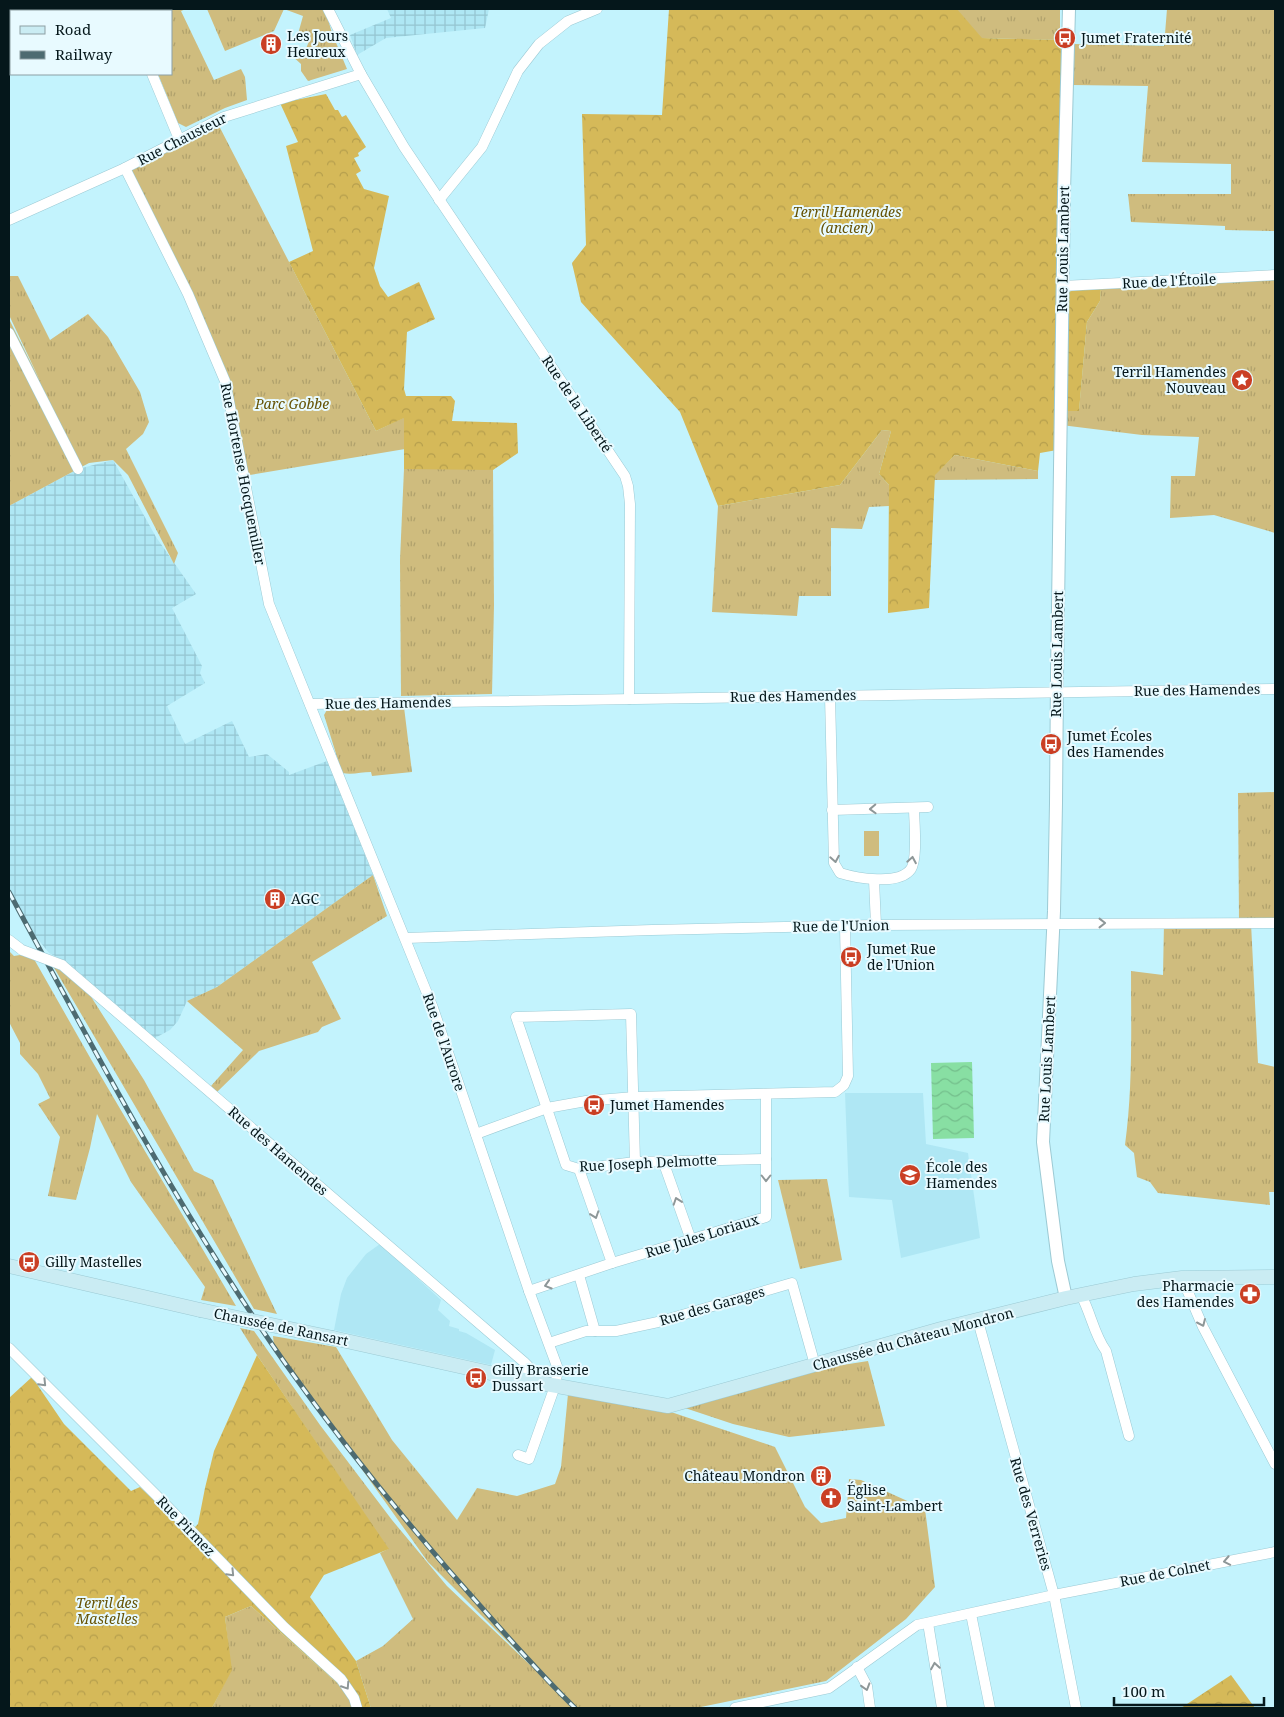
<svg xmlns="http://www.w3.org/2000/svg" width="1284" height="1717" font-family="'Noto Serif',serif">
<defs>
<pattern id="industrial-grid" width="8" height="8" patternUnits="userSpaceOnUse" patternTransform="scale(1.25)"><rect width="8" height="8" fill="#afe7f4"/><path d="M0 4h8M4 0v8" fill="none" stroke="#95c5d1"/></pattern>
<pattern id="grass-tufts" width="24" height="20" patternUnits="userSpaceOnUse" patternTransform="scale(1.25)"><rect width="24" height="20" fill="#cfbc7e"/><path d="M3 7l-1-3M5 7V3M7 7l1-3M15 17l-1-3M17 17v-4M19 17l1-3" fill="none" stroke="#b0a16c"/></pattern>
<pattern id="forest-crowns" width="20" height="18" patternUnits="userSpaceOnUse" patternTransform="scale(1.25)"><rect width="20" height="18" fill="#d5b959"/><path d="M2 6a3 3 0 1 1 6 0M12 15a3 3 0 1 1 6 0" fill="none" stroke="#b59e4d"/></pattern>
<pattern id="water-waves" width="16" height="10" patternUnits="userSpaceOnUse" patternTransform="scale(1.25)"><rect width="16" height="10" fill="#88dfa3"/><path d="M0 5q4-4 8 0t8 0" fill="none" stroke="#74bf8c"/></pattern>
</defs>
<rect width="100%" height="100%" fill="#c3f3fd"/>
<g fill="#afe7f4">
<path d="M845,1093H923L926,1144L968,1153L980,1238L901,1258L892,1200L849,1197Z"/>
<path d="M380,1244L441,1300L438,1310L450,1321L449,1326L459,1329V1331L466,1333L495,1350L491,1365L334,1330L341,1294L347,1278L366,1254Z"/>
</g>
<g fill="url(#industrial-grid)">
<path d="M387,9H489L485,28L386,38L357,55L350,35L391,18Z"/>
<path d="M113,460L156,537L196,594L172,608L202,666L200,673L205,683L167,706L185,744L232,721L249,757L267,754L289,772V775L327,761L373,875L217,987L187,1001L178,1021L170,1030L155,1038L67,962L49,953L28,927L9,892V506L78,469Z"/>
</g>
<g fill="url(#grass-tufts)">
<path d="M132,9H186L181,11L214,80L241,69L245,77L247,100L225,108L186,127L178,123L158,74H171V11H133Z"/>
<path d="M207,9H325L332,33L347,69L308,81L301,71V64L290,54L302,58L310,39L298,34L303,16L284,9L274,31L225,51Z"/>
<path d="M956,9H1060V40L981,38Z"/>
<path d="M1167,9H1275V231L1225,230V226L1131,222L1128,194H1231V164L1142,162L1148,86L1072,85L1074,44L1164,46Z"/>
<path d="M216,120L376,431L405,417V449L244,476L225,381L125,169Z"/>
<path d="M1275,270V533L1214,515L1170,518L1171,476H1195L1199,437L1142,435L1061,425L1057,411L1079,410L1087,322L1100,301L1101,281Z"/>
<path d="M9,276H18L50,340L88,314L108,337L140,392L149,422L143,434L126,449L178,553L174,564L128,475L113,460L89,463L9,506V319L41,383L9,315Z"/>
<path d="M882,430L891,431L879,474L889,485V506L869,507L862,529L831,528V596H799L797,616L712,612L718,506L840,485Z"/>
<path d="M955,455L1038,471V479L934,480V475Z"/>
<path d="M404,469H493L494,605L492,694L401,696L400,560Z"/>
<path d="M404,707L412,772L372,776L371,772C361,772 353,775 342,773L324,715L328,708Z"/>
<path d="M1275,792V920H1239L1238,793Z"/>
<path d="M373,875L387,916L312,962L341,1019L322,1027L318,1032L259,1051L217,1092L211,1086L243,1050L187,1001L217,987Z"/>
<path d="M1164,923H1251L1258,1063L1275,1067V1192H1269L1270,1205L1158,1193L1150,1182L1137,1177L1134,1153L1125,1145C1133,1087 1131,1029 1131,971L1163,975Z"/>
<path d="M9,951L14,956L20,955L34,959L92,1061L236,1306L201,1300L205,1287L131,1182L97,1114L90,1148L76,1200L48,1196L60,1137L38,1104L50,1098L38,1074L20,1054V1043L9,1022Z"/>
<path d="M53,966L83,984L144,1080L194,1171L213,1180L277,1314L254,1309Z"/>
<path d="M827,1179L842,1260L800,1269L778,1180Z"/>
<path d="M240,1328L254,1331L320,1425L392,1520L447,1586L545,1679L428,1562L274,1346L273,1336L336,1347L392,1440L457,1520L477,1488L517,1496L555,1484L561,1467L568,1394L674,1413L775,1447L805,1507L821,1523L846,1518L849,1479L861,1480L925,1509L935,1587L906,1619L826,1681L696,1708H371L356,1661L383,1646L413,1619L380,1553L388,1549L257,1355Z"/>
<path d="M868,1361L885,1426L789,1437L733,1424L682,1407L817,1369Z"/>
<path d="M251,1606L347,1692L353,1708H212L231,1670L225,1617Z"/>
</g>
<g fill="url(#forest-crowns)">
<path d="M669,9H957L982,38L1060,40L1064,46L1060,298L1074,289L1101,287L1100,301L1087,322L1079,411H1057V450L1040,453L1038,471L955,455L935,475L929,608L888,613L889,485L879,474L891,431L882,430L840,485L718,506L680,412L581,302L572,263L586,245L582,114L662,115Z"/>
<path d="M326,94L335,110H338L342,117L346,115L366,147L358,153L359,156L354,158L361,171L356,174L364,189L389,196L374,268L380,286L388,297L419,282L435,319L407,332L404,389L406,396H451L455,401L452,421L517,423L518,453L493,470L404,469V418L376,431L289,262L313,251L286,146L298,142L280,103Z"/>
<path d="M257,1355L389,1549L324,1575L310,1597L356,1661L371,1708H352L347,1692L251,1606L225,1617L232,1670L212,1708H9V1398L32,1377L64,1424L131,1491L140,1487L189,1533L198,1524L205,1488L214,1451Z"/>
<path d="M1231,1675L1255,1708H1181Z"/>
</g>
<rect fill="#cfbc7e" x="864" y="831" width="15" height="25"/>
<path fill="url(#water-waves)" d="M972,1062L974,1138L933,1139L931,1063Z"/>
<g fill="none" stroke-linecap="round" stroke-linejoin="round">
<g stroke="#9ccad4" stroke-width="11">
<g id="minor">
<path d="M124,9L125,11"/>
<path d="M328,9L361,74L404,147L625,476L628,486L630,504L629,699"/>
<path d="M152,74L179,139"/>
<path d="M125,168L188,294L225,381L269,604L433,1008L529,1291L558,1369L555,1386L529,1459L518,1455"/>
<path d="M439,200L482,147L518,71L539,44L568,21L597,9"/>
<path d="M9,220L125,168L224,117L361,74"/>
<path d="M1063,286L1275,275"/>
<path d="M9,333L78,469"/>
<path d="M830,696L834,863L840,873C856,878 899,886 911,869C918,858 914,821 914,808"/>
<path d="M310,704L1275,689"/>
<path d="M832,810L928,807"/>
<path d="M874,880L876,925"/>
<path d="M406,938L652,930L876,925L1275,923"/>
<path d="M9,940L22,950"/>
<path d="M62,965L524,1362L528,1366L527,1380"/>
<path d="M476,1134L547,1108L586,1101L634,1097L835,1092L844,1085L848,1076L845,926"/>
<path d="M663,1161L691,1240"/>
<path d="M635,1162L631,1014L516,1017L566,1165L579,1169L635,1162L766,1159"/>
<path d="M579,1169L612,1263"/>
<path d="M579,1275L595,1331"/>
<path d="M1182,1278L1203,1327L1275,1464"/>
<path d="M529,1291L612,1263L766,1217V1094"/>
<path d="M1081,1295C1091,1313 1094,1335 1106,1351L1129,1436"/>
<path d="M978,1321L1054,1595L1076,1708"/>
<path d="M549,1343L586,1331H616L658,1322L792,1283L815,1365"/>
<path d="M9,1348L168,1507L284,1627L341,1679L354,1698L357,1708"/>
<path d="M971,1614L990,1708"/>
<path d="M928,1623L942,1708"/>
<path d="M857,1667L867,1686L870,1708"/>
<path d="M735,1708L829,1688L917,1625L1054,1595L1275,1552"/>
</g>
</g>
<g stroke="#9ccad4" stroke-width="14">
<path id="tertiary" d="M1066,1298L1058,1261L1043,1142L1054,911L1056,803L1057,677L1064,192L1069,9"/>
</g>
<g stroke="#9ccad4" stroke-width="15">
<g id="secondary">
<path d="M9,1266L200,1310"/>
<path d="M333,1338L513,1378L668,1406L941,1329L1066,1298L1134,1284L1182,1278L1275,1277"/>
</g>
</g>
<use href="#minor" stroke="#fff" stroke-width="10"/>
<use href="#tertiary" stroke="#fff" stroke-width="12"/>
<use href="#secondary" stroke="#caecf3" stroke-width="14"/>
<g stroke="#4d6b71" stroke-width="5">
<path id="rail" d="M9,892C95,1052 180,1214 285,1363C346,1449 413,1531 483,1609C513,1643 543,1677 575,1708"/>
</g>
<use href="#rail" stroke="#e8faff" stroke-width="3" stroke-dasharray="9" stroke-linecap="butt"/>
<g stroke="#9ccad4" stroke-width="11" stroke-linecap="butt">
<path id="minor-bridge" d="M22,950L62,965"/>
</g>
<g stroke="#9ccad4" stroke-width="15" stroke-linecap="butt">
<path id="secondary-bridge" d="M200,1310L333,1338"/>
</g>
<use href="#minor-bridge" stroke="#fff" stroke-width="10"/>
<use href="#secondary-bridge" stroke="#caecf3" stroke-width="14"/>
</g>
<defs><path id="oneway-chevron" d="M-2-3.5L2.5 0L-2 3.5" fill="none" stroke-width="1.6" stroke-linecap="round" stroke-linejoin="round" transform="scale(1.25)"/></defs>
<g stroke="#8e9798">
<use href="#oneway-chevron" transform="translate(873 809) rotate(178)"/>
<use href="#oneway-chevron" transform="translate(835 859) rotate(80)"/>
<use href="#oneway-chevron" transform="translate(912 860) rotate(-80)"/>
<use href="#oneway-chevron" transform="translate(1102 923)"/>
<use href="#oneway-chevron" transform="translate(766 1178) rotate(90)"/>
<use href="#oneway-chevron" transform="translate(677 1201) rotate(-109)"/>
<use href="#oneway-chevron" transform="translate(595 1215) rotate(71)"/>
<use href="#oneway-chevron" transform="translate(548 1285) rotate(163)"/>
<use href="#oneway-chevron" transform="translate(1202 1323) rotate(66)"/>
<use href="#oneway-chevron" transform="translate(43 1383) rotate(46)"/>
<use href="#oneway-chevron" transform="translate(1227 1561) rotate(169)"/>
<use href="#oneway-chevron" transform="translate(231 1573) rotate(46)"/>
<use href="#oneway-chevron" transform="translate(935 1666) rotate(-99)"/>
<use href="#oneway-chevron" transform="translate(346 1686) rotate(57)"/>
<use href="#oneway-chevron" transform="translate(866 1687) rotate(73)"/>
</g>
<defs>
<g id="bus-disc" transform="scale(1.125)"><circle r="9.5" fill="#ca3f24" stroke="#e8faff"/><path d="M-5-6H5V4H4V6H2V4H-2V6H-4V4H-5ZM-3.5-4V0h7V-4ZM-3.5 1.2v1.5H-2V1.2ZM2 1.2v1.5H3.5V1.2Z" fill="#fff"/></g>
<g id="building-disc" transform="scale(1.125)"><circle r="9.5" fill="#ca3f24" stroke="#e8faff"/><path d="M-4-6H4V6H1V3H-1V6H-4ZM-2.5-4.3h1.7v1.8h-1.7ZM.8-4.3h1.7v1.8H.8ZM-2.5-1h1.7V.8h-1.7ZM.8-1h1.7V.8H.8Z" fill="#fff"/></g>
<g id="sight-disc" transform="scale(1.125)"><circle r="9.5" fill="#ca3f24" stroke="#e8faff"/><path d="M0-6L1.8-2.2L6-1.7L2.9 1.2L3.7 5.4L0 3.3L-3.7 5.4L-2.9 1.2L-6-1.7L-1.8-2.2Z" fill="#fff"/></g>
<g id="school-disc" transform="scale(1.125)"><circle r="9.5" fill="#ca3f24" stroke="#e8faff"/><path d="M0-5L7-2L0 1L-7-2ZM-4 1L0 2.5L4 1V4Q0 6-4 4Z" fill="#fff"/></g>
<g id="pharmacy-disc" transform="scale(1.125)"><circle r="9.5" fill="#ca3f24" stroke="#e8faff"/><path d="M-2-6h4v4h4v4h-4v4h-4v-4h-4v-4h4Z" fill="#fff"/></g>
<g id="church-disc" transform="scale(1.125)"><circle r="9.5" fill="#ca3f24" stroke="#e8faff"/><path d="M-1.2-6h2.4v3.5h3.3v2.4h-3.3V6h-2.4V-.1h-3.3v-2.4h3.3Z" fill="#fff"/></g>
</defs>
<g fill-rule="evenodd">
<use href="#bus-disc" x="1065" y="38"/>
<use href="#building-disc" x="271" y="44"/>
<use href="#sight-disc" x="1242" y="380"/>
<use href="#bus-disc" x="1051" y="744"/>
<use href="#building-disc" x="275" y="899"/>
<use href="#bus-disc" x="851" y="957"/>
<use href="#bus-disc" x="594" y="1105"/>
<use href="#school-disc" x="910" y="1175"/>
<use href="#bus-disc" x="29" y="1262"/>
<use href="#pharmacy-disc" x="1250" y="1294"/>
<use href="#bus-disc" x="476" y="1378"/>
<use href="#building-disc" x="821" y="1476"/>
<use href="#church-disc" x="831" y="1498"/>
</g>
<g text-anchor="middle" stroke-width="4" stroke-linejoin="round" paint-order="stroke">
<g font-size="14" fill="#05171b" stroke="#e8faff" text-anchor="start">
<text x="287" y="41">Les Jours<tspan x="287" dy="16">Heureux</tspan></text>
<text x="1081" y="43">Jumet Fraternité</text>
<text x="1226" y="377" text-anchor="end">Terril Hamendes<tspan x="1226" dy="16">Nouveau</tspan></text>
<text x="1067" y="741">Jumet Écoles<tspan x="1067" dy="16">des Hamendes</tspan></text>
<text x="291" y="904">AGC</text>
<text x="867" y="954">Jumet Rue<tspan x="867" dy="16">de l'Union</tspan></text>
<text x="610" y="1110">Jumet Hamendes</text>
<text x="926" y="1172">École des<tspan x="926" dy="16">Hamendes</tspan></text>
<text x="45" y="1267">Gilly Mastelles</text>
<text x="1234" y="1291" text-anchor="end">Pharmacie<tspan x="1234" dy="16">des Hamendes</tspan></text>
<text x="492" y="1375">Gilly Brasserie<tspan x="492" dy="16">Dussart</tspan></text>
<text x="805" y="1481" text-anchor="end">Château Mondron</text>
<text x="847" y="1495">Église<tspan x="847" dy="16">Saint-Lambert</tspan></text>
</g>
<g font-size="14" fill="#05171b" stroke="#e8faff">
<text transform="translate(182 139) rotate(-27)" y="5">Rue Chausteur</text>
<text transform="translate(1063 249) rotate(-89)" y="5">Rue Louis Lambert</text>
<text transform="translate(1169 281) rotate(-3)" y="5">Rue de l'Étoile</text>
<text transform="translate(577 404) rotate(56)" y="5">Rue de la Liberté</text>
<text transform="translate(243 474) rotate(79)" y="5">Rue Hortense Hocquemiller</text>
<text transform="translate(1057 654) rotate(-89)" y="5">Rue Louis Lambert</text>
<text transform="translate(1197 690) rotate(-1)" y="5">Rue des Hamendes</text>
<text transform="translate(793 696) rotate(-1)" y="5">Rue des Hamendes</text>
<text transform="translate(388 703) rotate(-1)" y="5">Rue des Hamendes</text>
<text transform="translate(841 926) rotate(-1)" y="5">Rue de l'Union</text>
<text transform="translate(444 1042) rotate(71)" y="5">Rue de l'Aurore</text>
<text transform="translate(1047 1059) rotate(-87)" y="5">Rue Louis Lambert</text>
<text transform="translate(278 1151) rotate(41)" y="5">Rue des Hamendes</text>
<text transform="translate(648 1163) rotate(-3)" y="5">Rue Joseph Delmotte</text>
<text transform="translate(702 1236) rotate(-17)" y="5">Rue Jules Loriaux</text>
<text transform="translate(712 1306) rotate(-16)" y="5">Rue des Garages</text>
<text transform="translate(281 1327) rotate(12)" y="5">Chaussée de Ransart</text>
<text transform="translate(913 1339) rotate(-15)" y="5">Chaussée du Château Mondron</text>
<text transform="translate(1031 1514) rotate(74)" y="5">Rue des Verreries</text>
<text transform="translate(186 1526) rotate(46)" y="5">Rue Pirmez</text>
<text transform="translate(1165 1573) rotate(-11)" y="5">Rue de Colnet</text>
</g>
<g font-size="14" font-style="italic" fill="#665305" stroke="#e8faff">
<text x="847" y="217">Terril Hamendes<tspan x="847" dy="16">(ancien)</tspan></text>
<text x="292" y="409">Parc Gobbe</text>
<text x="107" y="1608">Terril des<tspan x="107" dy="16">Mastelles</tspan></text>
</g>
</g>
<rect width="1284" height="1717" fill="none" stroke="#05171b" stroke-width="20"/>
<rect x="10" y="10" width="162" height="65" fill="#e8faff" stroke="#8d9fa4"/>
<rect x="20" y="26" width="25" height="8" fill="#caecf3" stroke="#8d9fa4"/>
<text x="55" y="35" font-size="15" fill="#05171b">Road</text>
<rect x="20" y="51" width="25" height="8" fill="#4d6b71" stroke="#8d9fa4"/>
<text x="55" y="60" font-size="15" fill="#05171b">Railway</text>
<path d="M1114 1697v8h150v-8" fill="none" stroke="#05171b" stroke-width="2.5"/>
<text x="1122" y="1697" font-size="15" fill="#05171b" stroke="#e8faff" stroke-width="4" paint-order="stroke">100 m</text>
</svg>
